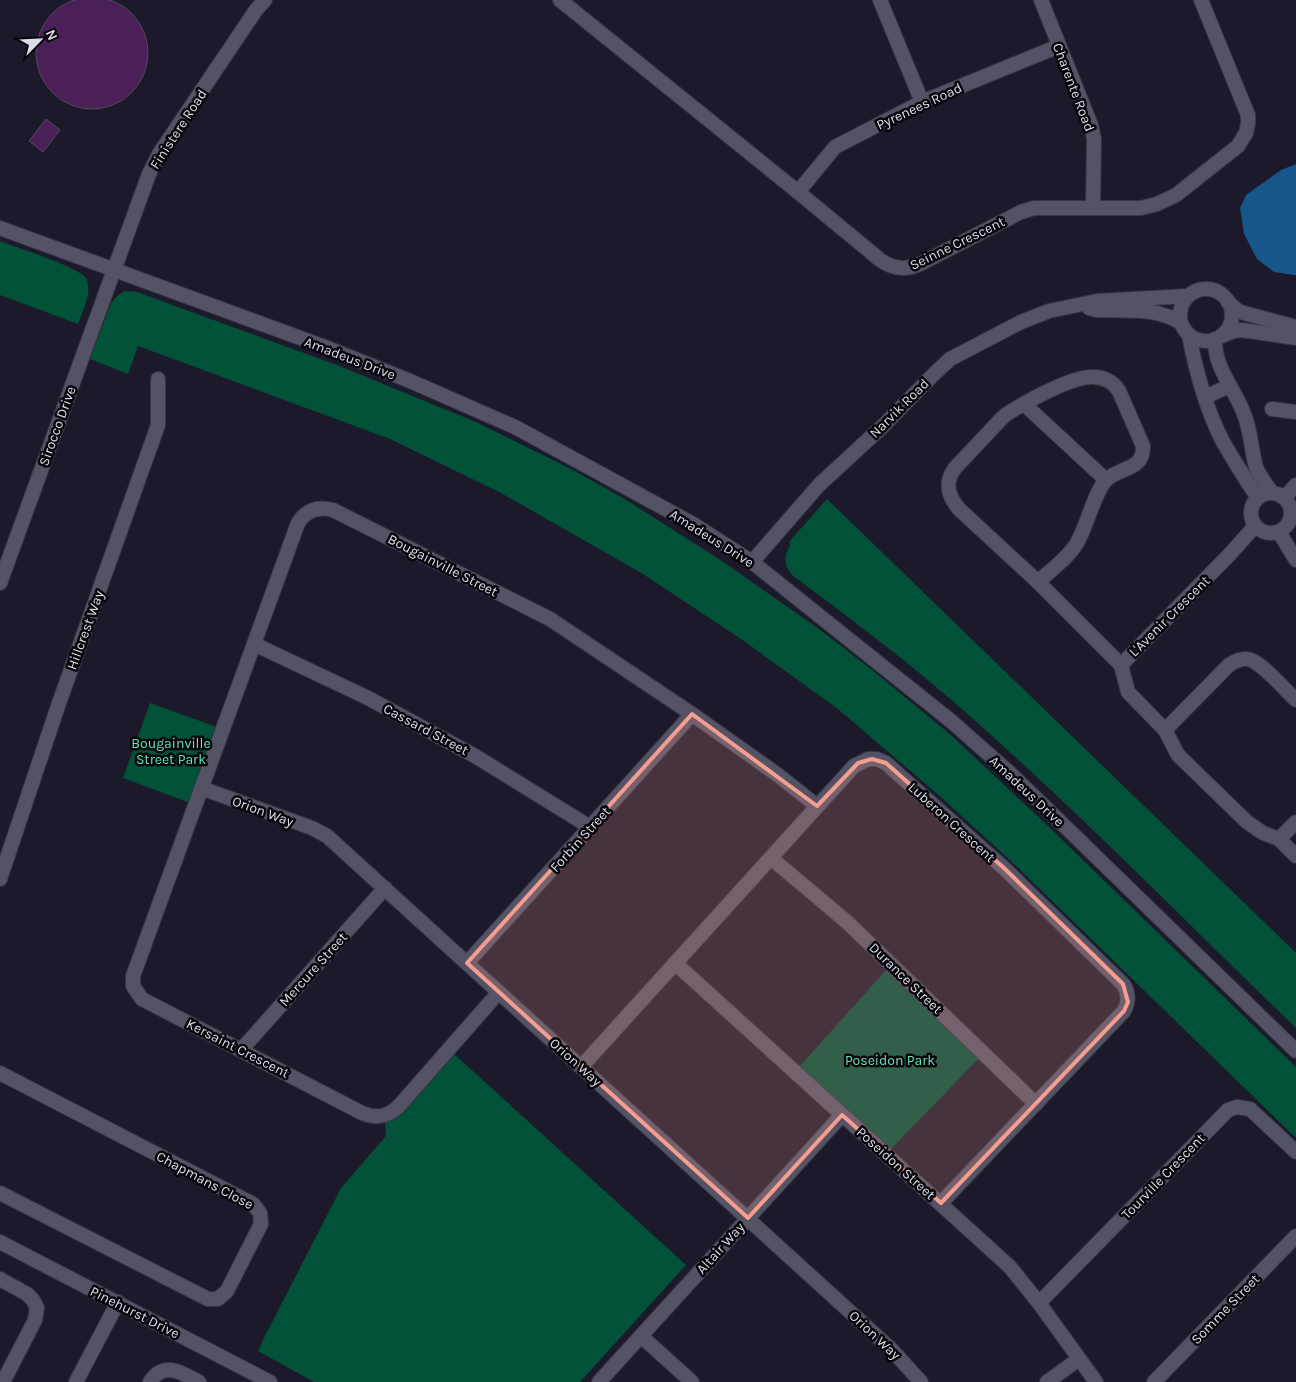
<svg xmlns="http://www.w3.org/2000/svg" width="1296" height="1382" font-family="Karla,sans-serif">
<rect width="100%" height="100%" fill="#1c1a2a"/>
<g fill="#025139">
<path d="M0,241C15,247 79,267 86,278C93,292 83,310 78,324L0,295Z"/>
<path d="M125,291L137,292L337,365L476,422L573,470L623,498L719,559L819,629L871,669L952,736L1048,826L1296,1067V1138L1014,864L942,798L838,709L741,639L643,574L501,493L390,439L138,346L128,374L90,359L111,303L117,296Z"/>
<path d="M827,499L1296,953V1028C1183,919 1073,806 955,703C902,657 847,616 792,575C784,565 783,556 790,546L789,542Z"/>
<path d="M150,703L217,727L190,803L123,778Z"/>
<path d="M888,968L980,1057L890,1150L799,1067Z"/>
<path d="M453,1053L686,1265L580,1382H314L258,1351L263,1340L341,1188L386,1136L385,1123L392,1119Z"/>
</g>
<path fill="#16568b" d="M1296,164V275H1294L1274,272L1257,259L1244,234L1240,208L1246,195L1281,170Z"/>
<g fill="#4b1f58" stroke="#554859">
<circle cx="92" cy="53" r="56"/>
<path d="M46,119L60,130L43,152L29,141Z"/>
</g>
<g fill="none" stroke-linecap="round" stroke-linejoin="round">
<g stroke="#363542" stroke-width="16">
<g id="minor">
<path d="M560,0L798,192L879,259C892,269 905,271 920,264L1021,212L1034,208H1141L1157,204L1176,195L1238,146L1246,133L1248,124V115L1201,0"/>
<path d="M880,0L922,102"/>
<path d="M1041,0L1091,125L1094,139L1093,207"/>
<path d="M798,192L835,147L922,102L1059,46"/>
<circle cx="1206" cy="315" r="26"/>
<path d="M1228,302L1238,311L1244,313L1296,327"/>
<path d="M1089,308L1097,310C1125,311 1157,307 1181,323"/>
<path d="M1189,335C1196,372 1206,409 1223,442C1234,461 1246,480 1258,498"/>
<path d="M1221,336L1234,331L1242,330L1296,338"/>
<path d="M1215,339C1214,368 1235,389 1244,414C1251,431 1251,449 1256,467C1259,476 1267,485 1272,493"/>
<path d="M1205,397L1229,386"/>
<path d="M1024,404L1106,480"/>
<path d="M1272,409L1296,412"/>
<circle cx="1271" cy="513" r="20"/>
<path d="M1284,498L1296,485"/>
<path d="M1255,526L1230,554L1121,665L1128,692L1165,730L1178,755L1247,822L1263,833L1279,839L1296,856"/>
<path d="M1279,532L1296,560"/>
<path d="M752,562L819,485L884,425L931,377L950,359L1021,322L1049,311L1097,301L1188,296"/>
<path d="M1038,582C1051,570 1068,558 1077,543C1086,528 1095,491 1106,480C1119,467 1144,471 1143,446L1119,391C1101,363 1063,384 1040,395C1027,402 1015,408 1003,417L955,468C944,483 948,496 959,509L1038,582L1121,665"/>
<path d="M0,583L149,174L159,154L256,10L265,0"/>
<path d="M254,644L368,698L475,756L590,827"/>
<path d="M1165,730L1229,665C1235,661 1243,657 1251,660C1264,665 1285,690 1296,700"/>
<path d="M201,788L312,828L327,836L892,1350L921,1382"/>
<path d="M1279,839L1296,822"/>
<path d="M771,858L847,922L1036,1104"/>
<path d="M0,879L58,706L158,425V379"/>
<path d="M467,963L692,714"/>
<path d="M675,963L1010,1267L1039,1303L1096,1382"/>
<path d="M499,992L399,1106C388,1117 377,1119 362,1113L142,999L133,986V976L298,523C306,510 318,506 333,510L550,619L692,714L778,775L817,806"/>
<path d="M242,1049L385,888"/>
<path d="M581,1067L854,766L868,759H877L886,763L1004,868L1123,984C1129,992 1129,1002 1124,1011L941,1203"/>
<path d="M0,1073L253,1204L260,1213L261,1224L227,1291L218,1299H208L0,1193"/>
<path d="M0,1279L27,1294L33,1300L37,1308L35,1320L3,1382"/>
<path d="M1039,1303L1228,1110L1237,1107L1250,1109L1296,1152"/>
<path d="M641,1336L692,1382"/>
<path d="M76,1382L118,1302"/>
<path d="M150,1382C164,1360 182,1373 199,1382"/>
<path d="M599,1382L842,1115"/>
<path d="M1047,1382L1079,1359"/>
<path d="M1154,1382L1296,1236"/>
</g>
</g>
<g stroke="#363542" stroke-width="16">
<g id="tertiary">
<path d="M0,228L325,347L410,381L515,427L693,524L752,562L951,721L1011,774L1296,1051"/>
<path d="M0,1242L270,1382"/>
</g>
</g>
<use href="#minor" stroke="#545366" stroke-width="14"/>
<use href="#tertiary" stroke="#545366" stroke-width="14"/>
</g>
<path fill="#f59d8f" fill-opacity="0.2" stroke="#f59d8f" stroke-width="4" stroke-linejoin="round" d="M692,714L817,806L858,763L872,759L886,763L1004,868L1123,984L1128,1002L1124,1011L941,1203L842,1115L748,1218L467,963Z"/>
<g text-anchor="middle" stroke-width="5" stroke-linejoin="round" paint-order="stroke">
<g font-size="14" fill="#dddde8" stroke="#07060d">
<text transform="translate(1074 87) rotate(69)" y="5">Charente Road</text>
<text transform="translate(919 106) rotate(-25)" y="5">Pyrenees Road</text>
<text transform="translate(178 129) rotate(-57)" y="5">Finistere Road</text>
<text transform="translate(957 243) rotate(-26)" y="5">Seinne Crescent</text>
<text transform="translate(350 358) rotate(21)" y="5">Amadeus Drive</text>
<text transform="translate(899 408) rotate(-45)" y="5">Narvik Road</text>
<text transform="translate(57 426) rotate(-70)" y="5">Sirocco Drive</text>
<text transform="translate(712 538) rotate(32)" y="5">Amadeus Drive</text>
<text transform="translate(443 565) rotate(27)" y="5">Bougainville Street</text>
<text transform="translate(1169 616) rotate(-45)" y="5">L'Avenir Crescent</text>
<text transform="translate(85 630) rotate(-70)" y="5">Hillcrest Way</text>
<text transform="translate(426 729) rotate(28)" y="5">Cassard Street</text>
<text transform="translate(1027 791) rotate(43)" y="5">Amadeus Drive</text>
<text transform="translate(263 811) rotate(20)" y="5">Orion Way</text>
<text transform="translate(952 822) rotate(42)" y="5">Luberon Crescent</text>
<text transform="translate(580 839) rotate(-48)" y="5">Forbin Street</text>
<text transform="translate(313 969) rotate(-48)" y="5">Mercure Street</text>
<text transform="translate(906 978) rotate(44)" y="5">Durance Street</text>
<text transform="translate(238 1048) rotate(27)" y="5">Kersaint Crescent</text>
<text transform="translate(576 1062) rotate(42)" y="5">Orion Way</text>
<text transform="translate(896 1163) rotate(42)" y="5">Poseidon Street</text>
<text transform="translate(1163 1176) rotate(-46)" y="5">Tourville Crescent</text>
<text transform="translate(205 1180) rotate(28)" y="5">Chapmans Close</text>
<text transform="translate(720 1248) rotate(-48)" y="5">Altair Way</text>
<text transform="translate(1225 1309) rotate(-46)" y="5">Somme Street</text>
<text transform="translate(135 1312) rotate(27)" y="5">Pinehurst Drive</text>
<text transform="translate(875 1335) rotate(43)" y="5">Orion Way</text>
</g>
<g font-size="14" fill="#65e5b2" stroke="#07060d">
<text x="171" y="748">Bougainville<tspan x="171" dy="16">Street Park</tspan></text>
<text x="890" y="1065">Poseidon Park</text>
</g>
</g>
<g transform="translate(40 40) rotate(66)" stroke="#07060d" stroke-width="4" paint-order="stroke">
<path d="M0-4L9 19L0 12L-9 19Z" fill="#dddde8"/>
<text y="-8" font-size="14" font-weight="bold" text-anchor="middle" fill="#dddde8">N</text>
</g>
</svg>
